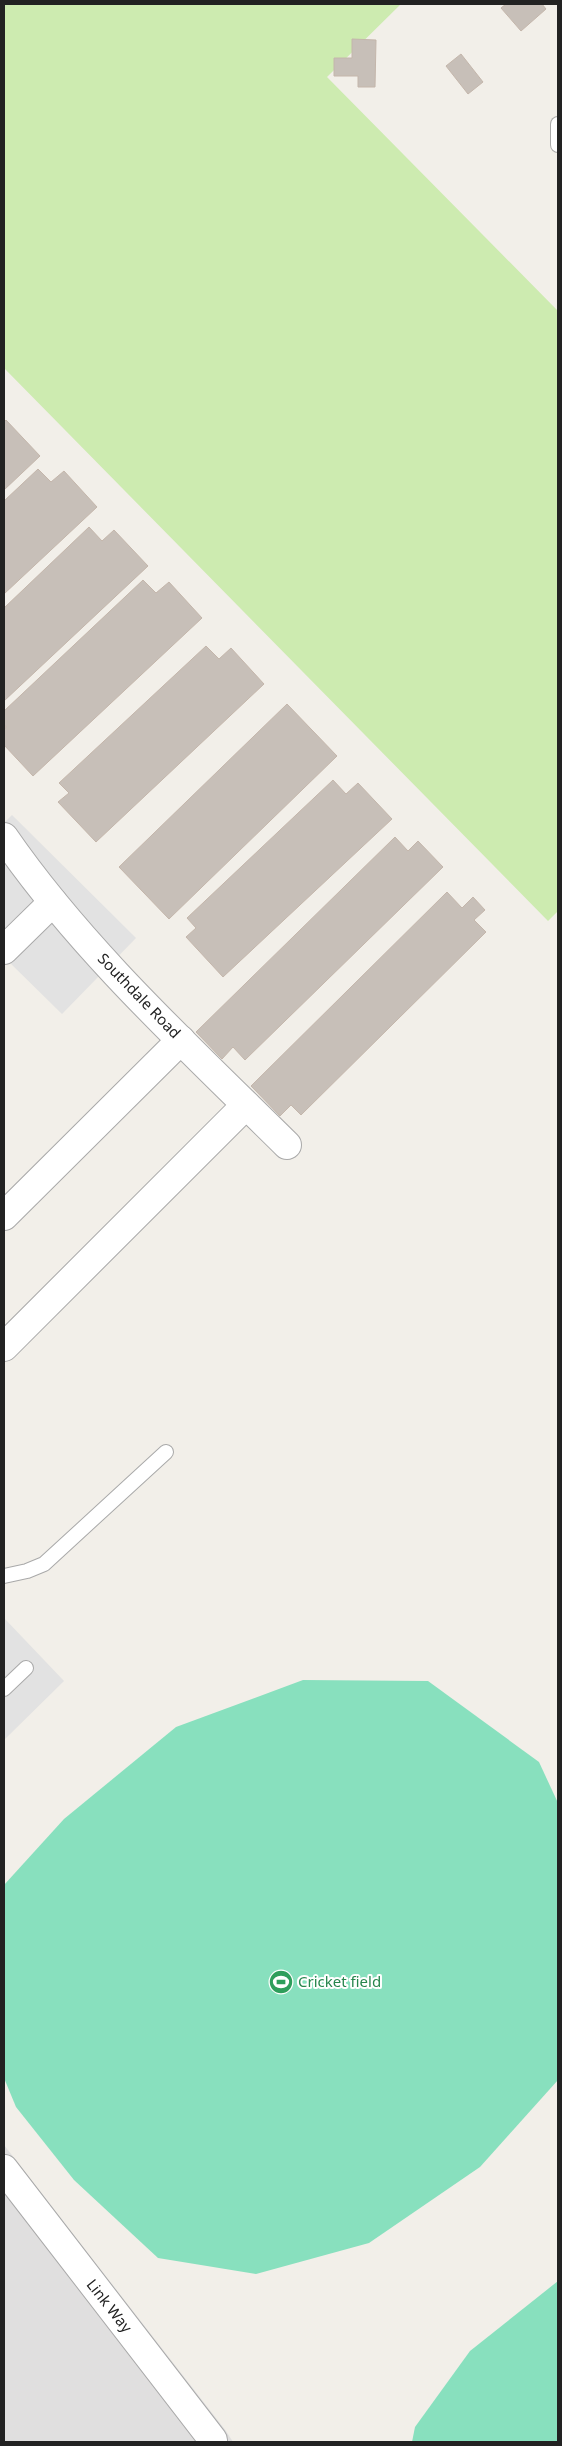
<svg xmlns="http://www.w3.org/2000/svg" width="562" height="2446" font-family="'Noto Sans',sans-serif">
<rect width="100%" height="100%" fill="#f2efe9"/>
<path fill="#e0dfdf" d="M4,2145L226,2431L233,2442H4Z"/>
<path fill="#cdebb0" d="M4,4H401L327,77L558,311V911L548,921L4,368Z"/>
<g fill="#88e0be">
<path d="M303,1680L428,1681L539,1762L558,1803V2080L480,2167L369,2243L256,2274L158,2258L74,2180L16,2107L4,2078V1885L64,1819L176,1727Z"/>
<path d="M558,2281V2442H412L415,2427L470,2351Z"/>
</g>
<g fill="#e2e2e2">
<path d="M12,815L136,938L62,1014L4,957V823Z"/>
<path d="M4,1618L64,1681L4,1740Z"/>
</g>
<g fill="#c7bfb8" stroke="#c4b6ab">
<path d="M506,4H542L546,9L521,31L501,8Z"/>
<path d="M352,39L376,40L375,87H358V76H334V58H352Z"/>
<path d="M461,54L483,82L468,94L446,66Z"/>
<path d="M6,420L40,456L4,490V422Z"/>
<path d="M38,469L51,482L64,471L97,507L4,594V501Z"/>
<path d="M89,527L102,541L114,530L148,566L4,701V608Z"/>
<path d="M143,580L156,593L169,582L202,618L33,776L4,745V730L6,727L4,724V711Z"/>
<path d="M206,646L219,659L231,648L264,684L96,842L58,802L69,793L59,783Z"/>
<path d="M287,704L337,756L169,919L119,867Z"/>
<path d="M333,780L346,794L358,783L392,819L223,977L186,937L196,928L187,918Z"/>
<path d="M395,837L408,851L418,841L443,867L245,1060L233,1047L222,1059L196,1032Z"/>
<path d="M447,892L462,908L473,897L485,910L474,920L486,932L301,1115L291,1105L280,1116L251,1086Z"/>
</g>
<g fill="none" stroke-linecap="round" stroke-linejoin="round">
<g stroke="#a9a9a9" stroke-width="16">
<g id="service">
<path d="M558,124V145"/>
<path d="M4,1576L27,1571L44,1564L166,1452"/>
<path d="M4,1689L26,1668"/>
</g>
</g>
<g stroke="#a9a9a9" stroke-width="30">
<g id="minor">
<path d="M4,837C81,949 190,1049 287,1145"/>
<path d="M4,950L53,902"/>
<path d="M4,1216L181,1040"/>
<path d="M4,1347L246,1105"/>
<path d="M4,2169L213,2440L210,2442"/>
</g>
</g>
<use href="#service" stroke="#fff" stroke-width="14"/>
<use href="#minor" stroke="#fff" stroke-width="28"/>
</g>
<defs>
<g id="stadium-disc" transform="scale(1.25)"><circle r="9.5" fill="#2e9e5b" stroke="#fff"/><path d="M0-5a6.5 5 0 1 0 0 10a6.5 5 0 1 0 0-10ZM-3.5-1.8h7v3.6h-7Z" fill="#fff"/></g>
</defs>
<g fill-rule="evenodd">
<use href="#stadium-disc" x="281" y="1982"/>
</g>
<g text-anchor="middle" stroke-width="4" stroke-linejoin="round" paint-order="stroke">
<g font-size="15" fill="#222" stroke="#fff">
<text transform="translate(139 996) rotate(46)" y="5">Southdale Road</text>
<text transform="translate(109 2306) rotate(52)" y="5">Link Way</text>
</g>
<g font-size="15" fill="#27864d" stroke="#fff" text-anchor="start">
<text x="298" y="1987">Cricket field</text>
</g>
</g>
<rect width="562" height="2446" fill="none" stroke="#222222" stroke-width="10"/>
</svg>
